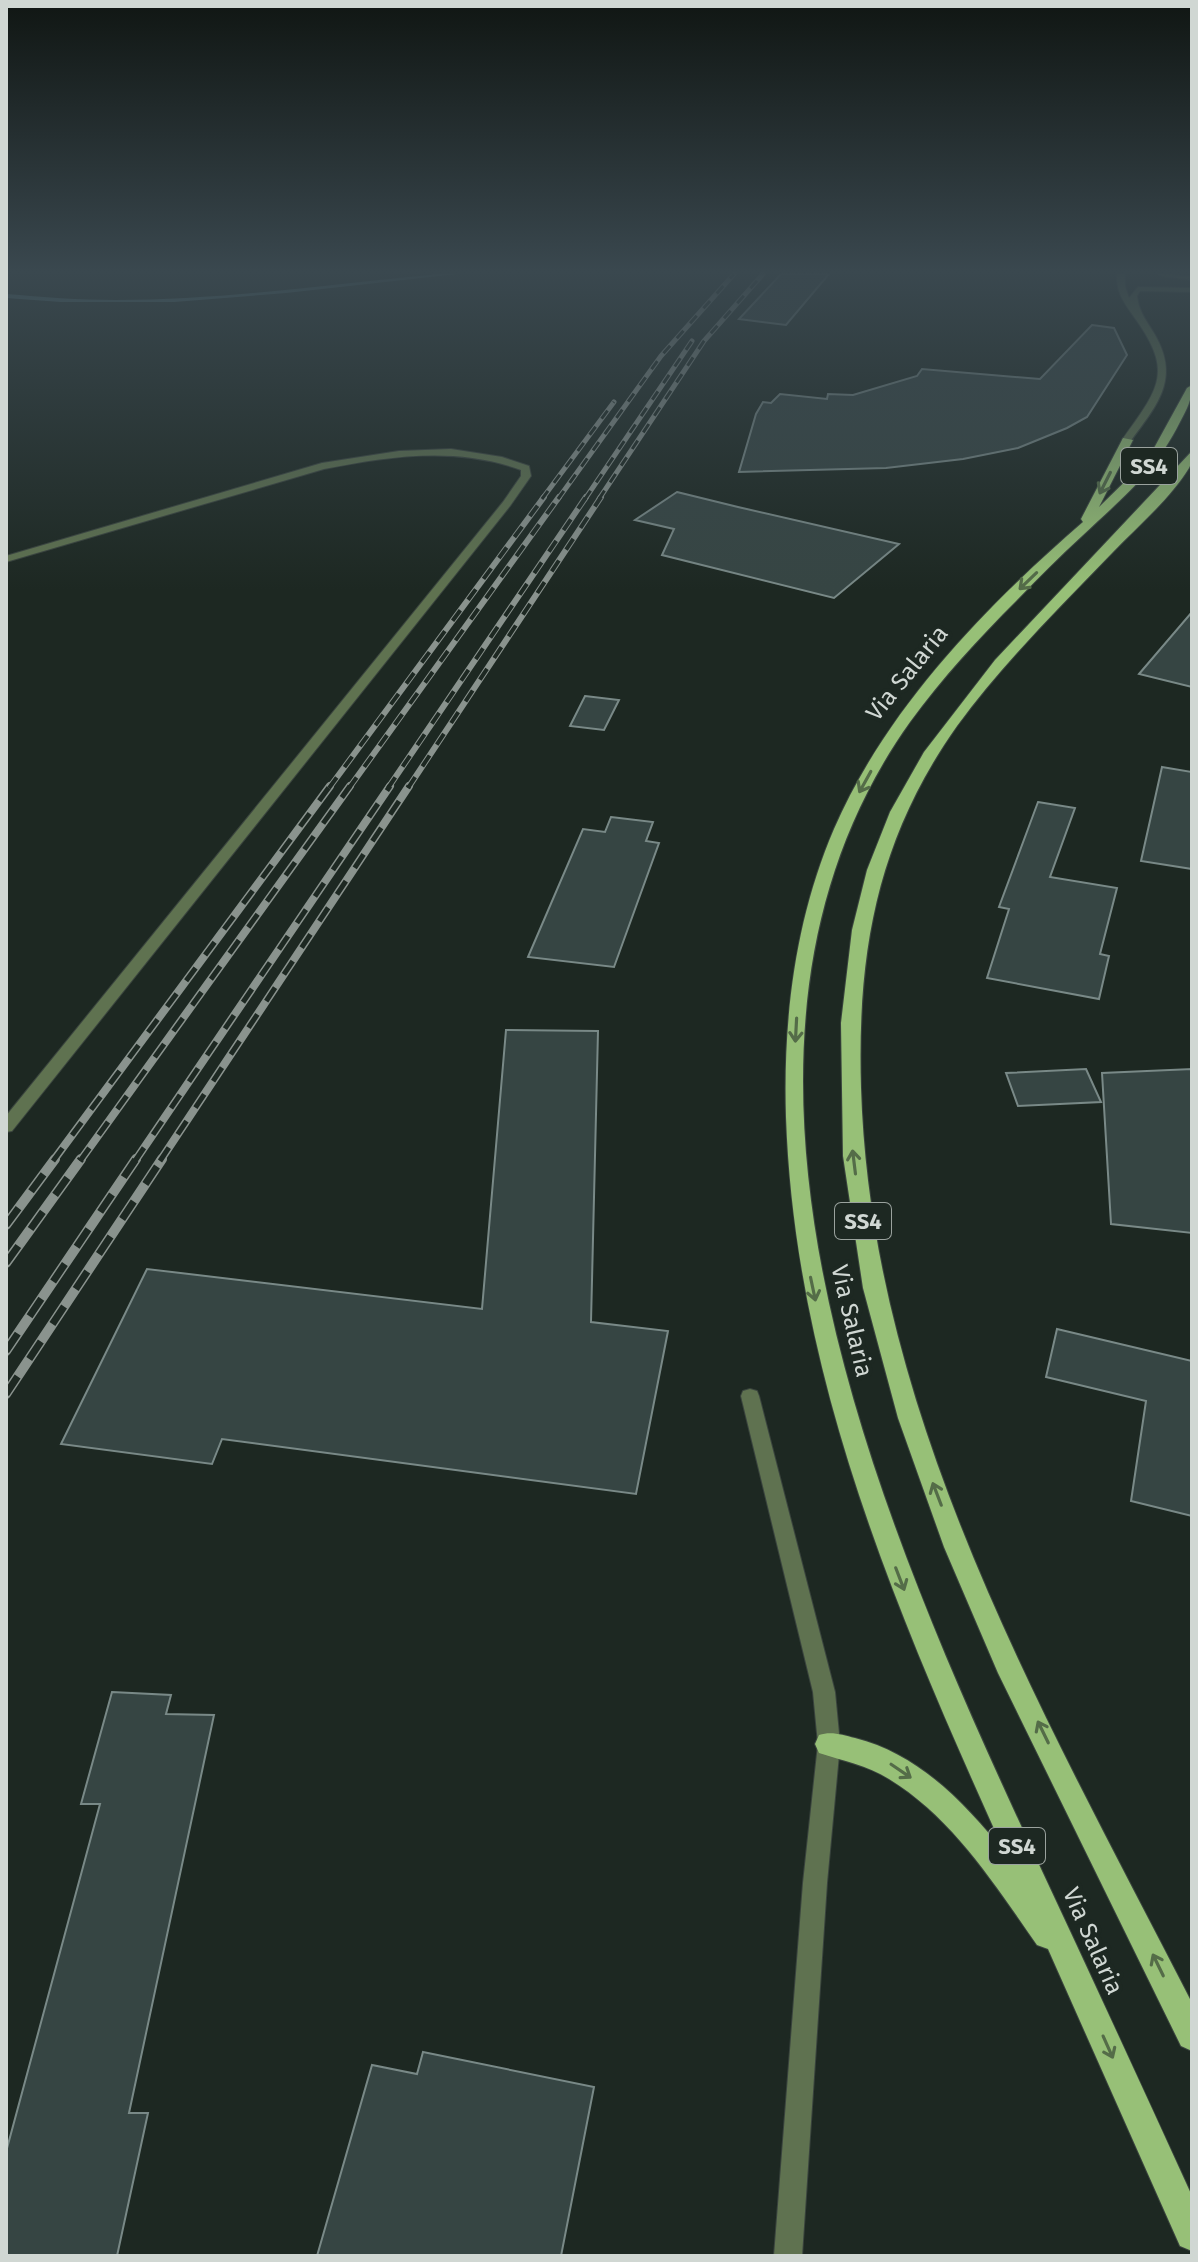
<svg xmlns="http://www.w3.org/2000/svg" width="1198" height="2262" font-family="'Fira Sans',sans-serif">
<rect width="100%" height="100%" fill="#1d2822"/>
<g fill="none" stroke-linecap="round" stroke-linejoin="round">
<path fill="#66929b" fill-rule="evenodd" d="M439,274H457L286,293L174,302H61L6,298V294C43,297 79,300 116,300C224,300 332,284 439,274Z"/>
</g>
<g fill="#364543" stroke="#798987" stroke-width="2">
<path d="M781,274H829L786,325L739,319Z"/>
<path d="M1092,325L1114,328L1127,355L1087,417L1067,428L1018,448L963,459L886,468L739,472L756,414L763,402L771,403L780,394L827,399L828,394L853,395L917,376L922,369L1040,379Z"/>
<path d="M677,492L738,507L899,544L834,598L662,555L674,529L635,520Z"/>
<path d="M1192,612V687L1139,674Z"/>
<path d="M585,696L619,700L604,730L570,726Z"/>
<path d="M1162,767L1192,772V869L1141,861Z"/>
<path d="M1038,802L1075,808L1050,877L1117,888L1100,954L1109,956L1099,999L987,978L1009,909L999,907Z"/>
<path d="M611,817L653,822L646,841L659,843L614,967L528,957L583,829L605,832Z"/>
<path d="M506,1030L598,1031L591,1322L668,1331L636,1494L222,1439L212,1464L61,1444L147,1269L482,1309Z"/>
<path d="M1086,1069L1101,1102L1018,1106L1006,1073Z"/>
<path d="M1192,1069V1233L1111,1224L1102,1073Z"/>
<path d="M1057,1329L1192,1361V1516L1131,1501L1146,1401L1046,1377Z"/>
<path d="M112,1692L171,1695L166,1714L214,1715L129,2113H148L117,2256H6V2152L100,1804H81Z"/>
<path d="M423,2052L594,2087L561,2256H317L372,2065L417,2074Z"/>
</g>
<g fill="none" stroke-linecap="round" stroke-linejoin="round">
<g stroke="#3a443e" stroke-width="2">
<g id="minor">
<path d="M1117,274H1125V286L1129,298L1138,287L1192,288V292L1140,291L1137,296C1139,313 1147,321 1155,335C1181,380 1156,406 1130,442L1127,443L1122,440C1161,386 1174,371 1132,314C1123,301 1116,291 1117,274Z"/>
<path d="M1158,274L1192,276V280L1162,276Z"/>
<path d="M451,449L502,457L529,466L531,476L510,506L12,1131L6,1132V1116L503,502L521,476V470C456,446 390,456 324,469L6,562V556L322,463L399,451Z"/>
<path d="M750,1389L757,1391L759,1396L835,1692L840,1744L827,1883L802,2256H774L803,1883L818,1744L813,1692L741,1396L743,1391Z"/>
</g>
</g>
<g stroke="#3a443e" stroke-width="2">
<g id="primary">
<path d="M1192,385C1192,400 1187,409 1180,422C1154,474 1122,498 1082,536C1059,557 1038,578 1017,600C979,638 942,678 910,722C672,1056 884,1530 1035,1856C1088,1969 1140,2082 1192,2196V2251L1180,2246L1048,1949L1037,1945C995,1885 953,1818 889,1779C867,1765 843,1761 819,1753L815,1744L819,1735C832,1731 842,1735 855,1738C919,1754 966,1804 1005,1853C899,1618 795,1379 786,1117C783,1019 795,920 834,829C886,709 985,607 1083,522L1081,519L1123,438L1133,440L1099,507L1148,459L1187,388Z"/>
<path d="M1192,451C1192,460 1193,460 1189,468C1170,499 1138,526 1113,552C1059,608 1003,663 957,726C877,839 857,952 861,1088C871,1418 1045,1716 1192,2003V2051L1181,2046L998,1673L944,1547L898,1418L863,1288L843,1156L841,1023L852,930L867,870L890,812L924,752L995,660Z"/>
</g>
</g>
<use href="#minor" fill="#5f7250" fill-rule="evenodd"/>
<use href="#primary" fill="#97c077" fill-rule="evenodd"/>
<g stroke="#8a938e" stroke-width="5">
<g id="rail-far3">
<path d="M542,499L614,402"/>
<path d="M558,499L661,356L734,274"/>
<path d="M585,499L692,341"/>
<path d="M599,499L704,341L763,274"/>
</g>
</g>
<g stroke="#8a938e" stroke-width="6">
<g id="rail-far2">
<path d="M329,788L544,497"/>
<path d="M349,788L559,497"/>
<path d="M388,788L586,497"/>
<path d="M408,788L601,497"/>
</g>
</g>
<g stroke="#8a938e" stroke-width="8">
<g id="rail-far1">
<path d="M53,1161L330,786"/>
<path d="M80,1161L350,786"/>
<path d="M135,1161L390,786"/>
<path d="M160,1161L409,786"/>
</g>
</g>
<g stroke="#8a938e" stroke-width="10">
<g id="rail">
<path d="M6,1225L55,1159"/>
<path d="M6,1263L81,1159"/>
<path d="M6,1351L136,1159"/>
<path d="M6,1394L162,1159"/>
</g>
</g>
<use href="#rail-far3" stroke="#1d2822" stroke-width="3" stroke-dasharray="10" stroke-linecap="butt"/>
<use href="#rail-far2" stroke="#1d2822" stroke-width="4" stroke-dasharray="13" stroke-linecap="butt"/>
<use href="#rail-far1" stroke="#1d2822" stroke-width="5" stroke-dasharray="16" stroke-linecap="butt"/>
<use href="#rail" stroke="#1d2822" stroke-width="7" stroke-dasharray="21" stroke-linecap="butt"/>
</g>
<defs><path id="oneway-shaft" d="M-6 0H5M1.5-3L5.5 0L1.5 3" fill="none" stroke-width="1.6" stroke-linecap="round" stroke-linejoin="round" transform="scale(2)"/></defs>
<g stroke="#546c48">
<use href="#oneway-shaft" transform="translate(1105 483) rotate(117)"/>
<use href="#oneway-shaft" transform="translate(1028 581) rotate(136)"/>
<use href="#oneway-shaft" transform="translate(865 782) rotate(119)"/>
<use href="#oneway-shaft" transform="translate(796 1030) rotate(93)"/>
<use href="#oneway-shaft" transform="translate(854 1162) rotate(-97)"/>
<use href="#oneway-shaft" transform="translate(813 1289) rotate(78)"/>
<use href="#oneway-shaft" transform="translate(937 1494) rotate(-111)"/>
<use href="#oneway-shaft" transform="translate(900 1579) rotate(69)"/>
<use href="#oneway-shaft" transform="translate(1043 1732) rotate(-116)"/>
<use href="#oneway-shaft" transform="translate(901 1771) rotate(34)"/>
<use href="#oneway-shaft" transform="translate(1158 1965) rotate(-116)"/>
<use href="#oneway-shaft" transform="translate(1108 2047) rotate(66)"/>
</g>
<linearGradient id="sky" x2="0" y2="1"><stop stop-color="#101613"/><stop offset="0.46" stop-color="#3a484f"/><stop offset="1" stop-color="#3a484f" stop-opacity="0"/></linearGradient>
<rect width="1198" height="590" fill="url(#sky)"/>
<g text-anchor="middle" stroke-width="8" stroke-linejoin="round" paint-order="stroke">
<g fill="#1d2822" stroke="#9aa29e" stroke-width="2">
<rect x="1121" y="448" width="56" height="36" rx="6"/>
<rect x="835" y="1203" width="56" height="36" rx="6"/>
<rect x="989" y="1828" width="56" height="36" rx="6"/>
</g>
<g font-size="22" font-weight="bold" fill="#d0d7d3">
<text x="1149" y="474">SS4</text>
<text x="863" y="1229">SS4</text>
<text x="1017" y="1854">SS4</text>
</g>
<g font-size="24" fill="#d0d7d3" stroke="#1d2822">
<text transform="translate(907 673) rotate(-51)" y="8">Via Salaria</text>
<text transform="translate(852 1321) rotate(77)" y="8">Via Salaria</text>
<text transform="translate(1093 1941) rotate(66)" y="8">Via Salaria</text>
</g>
</g>
<rect width="1198" height="2262" fill="none" stroke="#d0d7d3" stroke-width="16"/>
</svg>
